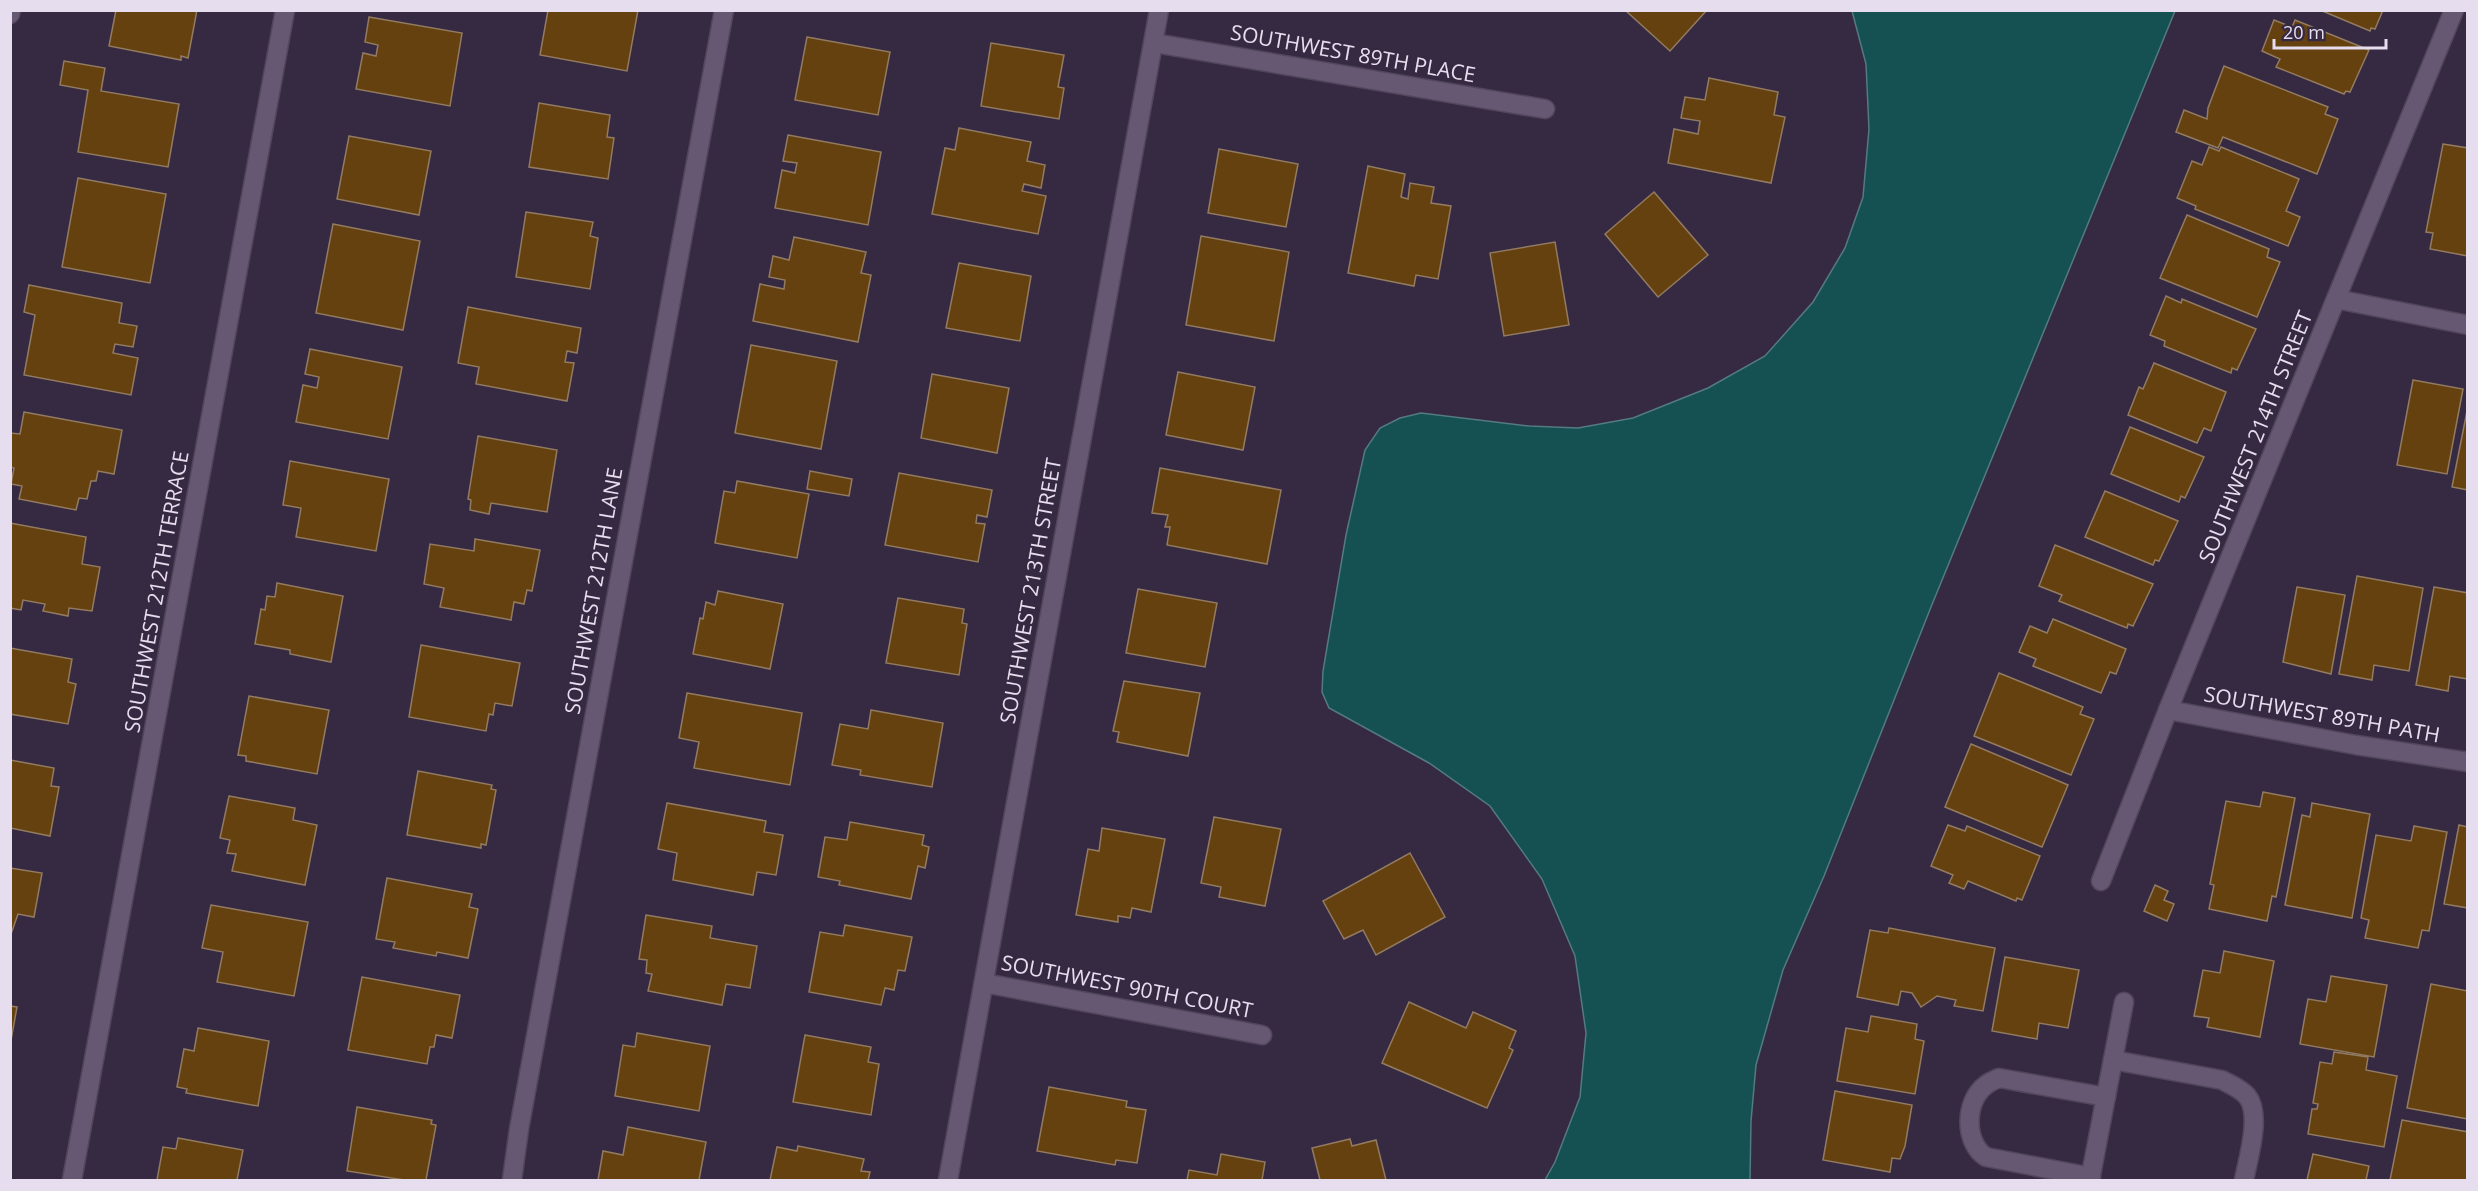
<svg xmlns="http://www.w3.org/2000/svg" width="2478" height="1191" font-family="'Open Sans',sans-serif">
<rect width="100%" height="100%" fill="#362942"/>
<path fill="#155152" stroke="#547b81" stroke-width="1.5" d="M1852,11H2175L1931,607L1824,876L1783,970L1756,1065L1751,1121L1750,1180H1545L1555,1162L1580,1097L1586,1033L1575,956L1542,879L1490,806L1429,763L1329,708L1322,692L1323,671L1346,535L1365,450L1380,428L1400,418L1421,413L1529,426L1578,428L1633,418L1708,388L1765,356L1813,302L1845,248L1863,197L1869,129L1866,64Z"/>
<g fill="#654110" stroke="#927b61" stroke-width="1.5">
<path d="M116,10H197L188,58L181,56V60L109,46Z"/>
<path d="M548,10H638L627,71L540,55Z"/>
<path d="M1625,10H1707L1670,51Z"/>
<path d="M2320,10H2383L2375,29L2371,28L2370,31Z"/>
<path d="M369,17L462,33L450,106L356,89L363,53L376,56L378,45L365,42Z"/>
<path d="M2274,20L2292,27L2295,20L2369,50L2350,92L2346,91L2344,94L2276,67L2280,59L2262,51Z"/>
<path d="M807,37L890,52L878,115L795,100Z"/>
<path d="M991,43L1064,55L1058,87L1064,88L1059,119L981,106Z"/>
<path d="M64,61L105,68L101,91L179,104L168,167L78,152L88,90L60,85Z"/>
<path d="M2224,66L2328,107L2325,114L2338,119L2317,174L2223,137L2218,148L2176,132L2184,110L2207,119L2208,108Z"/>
<path d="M1709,78L1778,92L1774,115L1785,117L1771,183L1668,163L1674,129L1698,134L1700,121L1681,118L1685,97L1705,100Z"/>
<path d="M539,103L610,115L607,137L614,138L608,179L529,167Z"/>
<path d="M959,128L1031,142L1027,161L1045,165L1041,188L1024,184L1022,191L1046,196L1038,234L932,214L945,148L955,150Z"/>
<path d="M788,135L881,152L868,225L775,208L782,170L795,173L797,163L783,161Z"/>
<path d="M349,136L431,151L419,215L337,199Z"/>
<path d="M2443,144L2468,148V256L2430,249L2433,233L2426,232Z"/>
<path d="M2209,147L2219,151L2221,147L2299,179L2286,211L2300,217L2288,246L2195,209L2196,206L2177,198L2192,161L2202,165Z"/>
<path d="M1219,149L1298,164L1286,227L1208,213Z"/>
<path d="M1368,166L1405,174L1401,197L1408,199L1410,183L1434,187L1431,203L1451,206L1438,279L1416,275L1414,286L1348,273Z"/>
<path d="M78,178L166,194L150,283L62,267Z"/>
<path d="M1654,192L1708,255L1658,297L1605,234Z"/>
<path d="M526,212L593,222L590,236L598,238L590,289L516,277Z"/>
<path d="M2187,215L2269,249L2267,257L2280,262L2257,317L2160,278Z"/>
<path d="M333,224L420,241L403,330L316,313Z"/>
<path d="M1201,236L1289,252L1274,341L1186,325Z"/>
<path d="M794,237L866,252L861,273L871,275L858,342L753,321L760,284L784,289L785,280L769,277L773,256L789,260Z"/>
<path d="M1555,242L1569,325L1504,336L1490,253Z"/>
<path d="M959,263L1031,276L1020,341L946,328Z"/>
<path d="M29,285L122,303L119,323L137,326L133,347L115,344L113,353L138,358L131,395L24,375L35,315L24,312Z"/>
<path d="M2166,296L2181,303L2182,299L2256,329L2237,370L2232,368L2231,373L2164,346L2165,341L2150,335Z"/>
<path d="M468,307L581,328L577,353L567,351L565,362L574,363L567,401L476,384L479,367L458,363Z"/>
<path d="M751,345L837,361L821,449L735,433Z"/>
<path d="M310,349L402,367L388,439L296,422L303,385L317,388L319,377L305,374Z"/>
<path d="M2154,363L2226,392L2211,431L2204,428L2197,443L2128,415L2139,387L2143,389Z"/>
<path d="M1178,372L1255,387L1243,450L1166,435Z"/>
<path d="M932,374L1009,388L997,453L921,438Z"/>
<path d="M2413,380L2463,389L2447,474L2397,465Z"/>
<path d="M2468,406V490L2452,487Z"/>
<path d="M24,412L122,430L114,474L98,471L96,481H91L87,499L79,498L76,510L19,499L22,486L11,484L14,468L10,467V433L20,434Z"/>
<path d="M2130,427L2204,457L2185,498L2181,496L2179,502L2111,474Z"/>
<path d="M478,436L557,450L547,512L491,503L489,514L470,510L471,500L468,499Z"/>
<path d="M290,461L389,479L376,551L296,537L301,508L283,505Z"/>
<path d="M1160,468L1281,490L1267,564L1167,545L1170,527H1165L1168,515L1152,513Z"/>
<path d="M810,471L852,479L849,496L807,489Z"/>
<path d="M899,473L992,490L987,517L977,515L976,523L985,524L978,562L885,545Z"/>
<path d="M737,481L809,494L797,558L715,543L724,491L735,493Z"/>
<path d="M2105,491L2178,521L2159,561L2155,560L2153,565L2085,537Z"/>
<path d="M10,523L86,537L82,564L100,567L92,611L69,608L68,616L43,611L45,604L23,600L21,610L10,608Z"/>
<path d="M475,539L540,550L532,591L527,590L524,604L514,602L511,620L440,607L444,588L424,584L430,544L474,551Z"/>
<path d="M2055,545L2153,584L2133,626L2128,624L2127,628L2059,601L2062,595L2039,586Z"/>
<path d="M2357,576L2423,588L2409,671L2374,665L2372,680L2339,674Z"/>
<path d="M277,583L343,596L331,662L290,654V650L255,644L261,609L265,610L267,596L275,597Z"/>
<path d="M2297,587L2345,595L2331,674L2283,662Z"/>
<path d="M2434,587L2468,593V679L2450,676L2448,691L2416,685Z"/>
<path d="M1138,589L1217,603L1205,667L1126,653Z"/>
<path d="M718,591L783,604L770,669L693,654L700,618L703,619L706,602L715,605Z"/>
<path d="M898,598L964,609L962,623L967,624L959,675L886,663Z"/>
<path d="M2053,619L2126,649L2116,674L2110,672L2101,693L2033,666L2036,659L2019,652L2030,626L2047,633Z"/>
<path d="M421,645L520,663L512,706L495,703L493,715L489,714L486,731L409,717Z"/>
<path d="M10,648L72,659L68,682L76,684L68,724L10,714Z"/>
<path d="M1999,673L2083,707L2080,714L2094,719L2071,775L1974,736Z"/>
<path d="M1124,681L1200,693L1188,756L1117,742L1119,732L1113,731Z"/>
<path d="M687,693L802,713L790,785L694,768L699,742L679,738Z"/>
<path d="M249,696L329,710L317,774L246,761V756L238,755Z"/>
<path d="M871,710L943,723L932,787L860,775L861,770L832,765L840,724L868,729Z"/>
<path d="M1971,744L2068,785L2042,847L1945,807Z"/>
<path d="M10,760L54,768L51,786L59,787L50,836L10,828Z"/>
<path d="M418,771L492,785L491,789L496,790L486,845L481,844V848L407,835Z"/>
<path d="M2263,792L2295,798L2276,897L2272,896L2267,921L2209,909L2214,885L2210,884L2226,801L2260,807Z"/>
<path d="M229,796L295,808L293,820L317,825L305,885L232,871L236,854L227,853L230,840L220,838Z"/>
<path d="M667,803L766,821L764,832L783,835L776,875L757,872L753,895L673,880L677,853L658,849Z"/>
<path d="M2312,803L2370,814L2352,918L2285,905L2302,815L2310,817Z"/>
<path d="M1214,817L1281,829L1265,906L1219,897L1221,887L1201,883Z"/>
<path d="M850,822L924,835L922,845L929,847L925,868L918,866L911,899L839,885L840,881L818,877L825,837L847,840Z"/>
<path d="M1948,825L1965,831L1967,826L2040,856L2022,900L2017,898L2016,901L1968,881L1964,889L1949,883L1953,875L1931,866Z"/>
<path d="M2459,825L2468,827V908L2444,904Z"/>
<path d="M2414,826L2447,832L2429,931L2422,930L2418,948L2365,938L2369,920L2361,918L2376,835L2411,841Z"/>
<path d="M1102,828L1165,839L1151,912L1132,908L1130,918L1118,916V922L1076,915L1088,849L1099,851Z"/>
<path d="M1410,853L1445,917L1376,955L1363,930L1344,939L1323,901Z"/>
<path d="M10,868L42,873L34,917L18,914L10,937Z"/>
<path d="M387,878L472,894L469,907L478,909L468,958L437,952L436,956L393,948L395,942L376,939Z"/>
<path d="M2155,885L2168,891L2164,900L2174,904L2167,921L2144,911Z"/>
<path d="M211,905L308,922L294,996L217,982L223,952L202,948Z"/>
<path d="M646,915L712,926L710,938L757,946L750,988L726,984L722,1005L648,991L652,974L646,973L647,960L639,959Z"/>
<path d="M845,925L912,937L905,971L898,970L894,990L885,988L881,1005L809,992L820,932L843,936Z"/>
<path d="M1889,928L1995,948L1983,1011L1954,1006L1956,1000L1937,996L1921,1007L1912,993L1901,991L1898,1005L1857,997L1870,930L1888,933Z"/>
<path d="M2224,951L2274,961L2260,1037L2207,1027L2209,1018L2194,1016L2203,970L2220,973Z"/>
<path d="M2005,957L2079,970L2068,1028L2039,1023L2037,1039L1992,1031Z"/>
<path d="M2331,976L2387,985L2374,1057L2300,1044L2308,999L2326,1002Z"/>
<path d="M362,977L460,995L452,1038L436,1035L434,1047H430L427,1064L348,1050Z"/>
<path d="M2431,984L2468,991V1119L2407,1108Z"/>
<path d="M1409,1002L1466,1028L1473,1012L1516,1031L1509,1048L1513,1050L1487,1108L1382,1063Z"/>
<path d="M10,1006L17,1007L10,1046Z"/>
<path d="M1871,1016L1917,1024L1915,1039L1924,1041L1915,1094L1837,1081L1846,1028L1868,1032Z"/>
<path d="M198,1028L269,1041L258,1106L186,1093L187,1089L177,1087L184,1049L194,1051Z"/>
<path d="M637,1033L710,1046L699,1111L615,1096L623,1045L635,1047Z"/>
<path d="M805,1035L871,1047L868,1062L879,1064L871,1115L793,1102Z"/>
<path d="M2334,1052L2368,1057L2366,1070L2397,1076L2384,1147L2308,1134L2312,1109H2317L2318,1104L2313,1103L2320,1062L2332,1064Z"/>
<path d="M1049,1087L1127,1101L1126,1107L1146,1110L1137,1163L1116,1160L1115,1165L1037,1151Z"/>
<path d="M1835,1091L1912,1105L1905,1146L1900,1159L1892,1158L1890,1172L1823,1160Z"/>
<path d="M357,1107L432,1120L431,1124L436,1125L426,1180H404L347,1171Z"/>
<path d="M2402,1120L2468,1132V1180H2390Z"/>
<path d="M628,1127L706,1142L699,1180H598L603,1151L623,1155Z"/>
<path d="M178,1138L243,1150L237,1180H157L163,1147L176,1149Z"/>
<path d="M1350,1139L1352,1146L1376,1140L1386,1180H1320L1312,1148Z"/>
<path d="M798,1146L864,1159L861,1171L870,1172L868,1180H770L777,1147L797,1151Z"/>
<path d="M1221,1154L1265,1162L1262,1180H1187L1189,1170L1217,1175Z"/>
<path d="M2313,1154L2369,1166L2366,1180H2307Z"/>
</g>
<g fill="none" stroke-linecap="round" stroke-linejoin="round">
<g stroke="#51465b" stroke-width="21">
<g id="minor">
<path d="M1154,43L1545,109"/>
<path d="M2336,299L2468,325"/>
<path d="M2168,710L2356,745L2468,762"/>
<path d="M2101,881L2168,710L2454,10"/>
<path d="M984,983L1262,1035"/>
<path d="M2113,1060L2222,1080C2231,1085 2240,1088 2247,1096C2262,1114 2248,1159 2244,1180"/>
<path d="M2091,1177L1986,1157C1964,1143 1964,1101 1986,1085C1989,1082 1995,1080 1999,1078L2106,1097"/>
<path d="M72,1180L285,10"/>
<path d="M512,1180L519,1129L724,10"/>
<path d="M948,1180L1159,10"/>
<path d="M2090,1180L2124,1002"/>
</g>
</g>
<g stroke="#51465b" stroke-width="21">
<path id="tertiary" d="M10,14L11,10"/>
</g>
<use href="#minor" stroke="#665873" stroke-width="18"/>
<use href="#tertiary" stroke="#665873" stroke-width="18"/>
</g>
<g text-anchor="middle" stroke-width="4.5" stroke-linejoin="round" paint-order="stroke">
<g font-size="21" fill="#e6deee" stroke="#362942">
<text transform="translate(1353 54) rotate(10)" y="7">SOUTHWEST 89TH PLACE</text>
<text transform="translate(2256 437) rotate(-68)" y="7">SOUTHWEST 214TH STREET</text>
<text transform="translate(594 591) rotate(-80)" y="7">SOUTHWEST 212TH LANE</text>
<text transform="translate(1031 591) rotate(-80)" y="7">SOUTHWEST 213TH STREET</text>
<text transform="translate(157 592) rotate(-80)" y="7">SOUTHWEST 212TH TERRACE</text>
<text transform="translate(2322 715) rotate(10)" y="7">SOUTHWEST 89TH PATH</text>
<text transform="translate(1127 987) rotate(11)" y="7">SOUTHWEST 90TH COURT</text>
</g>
</g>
<rect width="2478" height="1191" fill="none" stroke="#e6deee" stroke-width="24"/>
<path d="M2274 39v9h112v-9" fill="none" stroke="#e6deee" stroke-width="3"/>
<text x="2283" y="39" font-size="18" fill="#e6deee" stroke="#362942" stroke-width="4.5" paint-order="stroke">20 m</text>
</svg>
